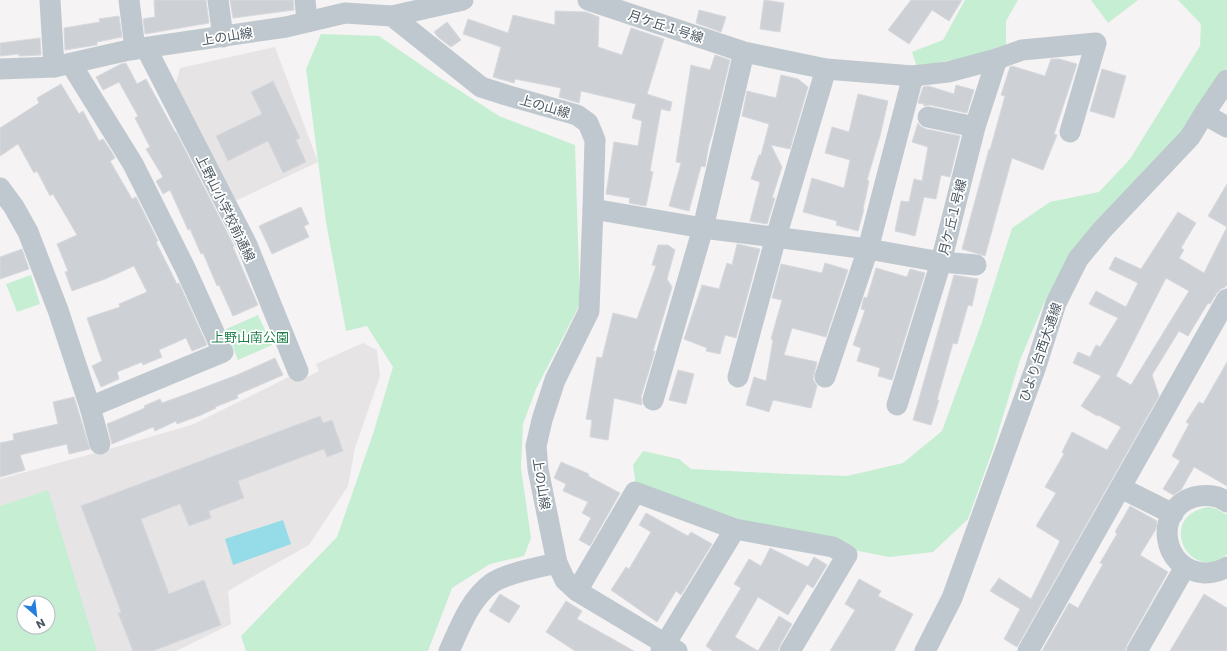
<svg xmlns="http://www.w3.org/2000/svg" width="1227" height="651" font-family="Poppins,'Noto Sans JP',sans-serif">
<rect width="100%" height="100%" fill="#f5f3f3"/>
<g fill="#e6e4e5" fill-rule="evenodd">
<path d="M275,47L318,162L235,201L175,86L180,68Z"/>
<path d="M363,343L377,350L380,376L355,448L348,486L309,545L259,573L228,591L231,624L176,651H0V479L106,450L194,424L293,375L301,380L319,371L316,364ZM24,603H48V627H24Z"/>
</g>
<g fill="#c6eed3" fill-rule="evenodd">
<path d="M965,0H1018L1006,21V49L917,67L912,52L943,40Z"/>
<path d="M1091,0H1138L1108,23Z"/>
<path d="M1178,0H1227V67L1226,69L1184,132L1071,254L1045,301L1020,360L994,446L968,519L933,552L889,557L853,550L739,521L636,486L633,465L643,451L679,459L691,469L790,474L847,476L903,463L942,431L982,322L1012,228L1050,202L1099,192L1130,159L1200,46L1201,24Z"/>
<path d="M321,34L379,36L437,76L499,116L575,145L580,304L536,389L523,424L521,468L531,538L524,556L490,564L452,588L428,651H246L241,636L337,537L373,434L393,367L367,326L346,331L326,222L306,69Z"/>
<path d="M31,275L40,304L17,312L6,284Z"/>
<path d="M258,315L272,345L238,360L226,329Z"/>
<path d="M48,490L97,651H0V506ZM24,603H48V627H24Z"/>
<path d="M1208,507L1217,509L1227,515V554C1191,586 1154,517 1208,507Z"/>
</g>
<path fill="#96dbe8" d="M283,520L291,544L233,565L225,539Z"/>
<g fill="#cdd0d5" stroke="#d7d9de" fill-rule="evenodd">
<path d="M154,0H206L209,23L145,34L143,19L155,17Z"/>
<path d="M230,0H293L294,10L233,18Z"/>
<path d="M764,0L784,3L780,32L760,29Z"/>
<path d="M911,0H962L949,21L932,10L909,44L888,30Z"/>
<path d="M699,10L726,17L721,32L696,23Z"/>
<path d="M555,11L586,12L599,17L598,47L622,55L631,28L664,39L647,94L672,102L670,111L661,109L650,171L653,172L646,206L629,203L630,198L606,194L614,142L638,146L642,121L632,118L636,104L581,91L579,103L559,97L561,88L515,79L514,83L493,77L501,47L463,34L468,19L508,33L513,15L555,25Z"/>
<path d="M119,16L122,37L97,42V45H96L65,50L64,28L100,22L99,19Z"/>
<path d="M447,22L461,40L451,47L438,37L434,32Z"/>
<path d="M40,38L41,55L19,56V54L0,56V43Z"/>
<path d="M715,55L730,60L712,135L709,144L705,167L701,166L689,211L669,206L681,163L676,162L691,65L710,70Z"/>
<path d="M1051,59H1059L1077,64L1054,134L1057,135L1043,170L1012,158L985,256L962,249L989,149L990,150L1005,96L1001,95L1010,67L1012,66L1045,76Z"/>
<path d="M126,63L137,84L146,79L175,132H176L233,244L234,246L233,247L258,305L233,316L219,285L217,286L203,253L201,254L190,229L188,230L170,190L163,194L156,181L163,177L146,149L150,147L135,118L138,116L119,82L103,90L96,77L121,64Z"/>
<path d="M1102,69L1126,76L1114,118L1090,111Z"/>
<path d="M781,75L798,79L808,87L790,149L771,145L782,167L772,198H775L767,224L750,221L760,182L751,179L759,155H761L769,124L742,116L747,91L776,98Z"/>
<path d="M273,81L300,138L296,140L306,162L283,173L268,141L228,161L216,136L262,114L251,92Z"/>
<path d="M61,84L79,114L83,111L99,141L103,139L111,151L115,158L110,161L132,199L136,197L158,241L156,242L177,284L179,283L207,345L192,351L186,338L159,350L162,357L143,365L142,362L117,372L119,379L101,387L92,366L102,361L87,318L120,307L119,304L147,292L134,266L105,279L72,291L65,272L68,271L57,244L77,235L53,194L50,196L37,171L34,173L18,144L0,156V128L39,103L37,98Z"/>
<path d="M956,85L974,90L967,113L930,105L924,106V104L918,103L923,87L928,86L954,94Z"/>
<path d="M858,94L888,101L880,136L867,180L869,181L863,209H864L858,231L836,225L837,221L803,212L812,178L844,188L850,160L825,153L832,127L849,132Z"/>
<path d="M918,123L920,126L926,129L960,136L950,177L941,175L936,199L924,197L915,236L895,231L901,201L909,202L914,179L922,181L928,147L912,142Z"/>
<path d="M1227,184V285L1225,287L1221,289L1217,293L1210,304L1208,303L1188,336L1179,331L1152,375L1159,396L1017,647L1004,639L1020,609L990,591L999,578L1031,599L1060,541L1036,526L1056,493L1045,487L1064,454L1062,452L1072,432L1107,450L1121,427L1098,415L1097,416L1081,406L1101,376L1073,363L1078,352L1090,357L1096,345L1100,347L1118,318L1089,304L1096,291L1126,307L1138,283L1109,269L1115,257L1141,269L1178,212L1196,223L1181,248L1184,250L1179,258L1204,273L1227,227L1208,216ZM1166,278L1189,291L1131,385L1116,376Z"/>
<path d="M301,207L309,224L304,226L309,237L272,254L259,226Z"/>
<path d="M737,244L760,249L736,338L725,335L720,354L706,351L707,348L684,339L702,285L719,289L727,263L732,265Z"/>
<path d="M658,245H668L675,250L667,279L672,287L653,351H655L641,397L642,405L614,398L608,440L590,437L592,420L586,419L597,357L602,358L613,313L637,319L656,266L652,265Z"/>
<path d="M22,249L29,269L0,279V257Z"/>
<path d="M825,263L848,270L826,337L792,328L784,355L817,362L813,379L817,386L811,408L773,400L769,412L746,405L754,377L766,381L773,340L771,339L782,300L772,298L781,264L822,273Z"/>
<path d="M876,268L907,277L910,269L925,273L892,380L878,376L880,368L857,361L861,348L853,345L865,310L861,309L864,297L867,298Z"/>
<path d="M954,275L978,279L972,306L968,305L957,344L953,343L937,400H939L931,425L913,420Z"/>
<path d="M275,358L283,375L237,395L238,398L215,407L216,408L201,415L177,424L176,421L155,431L153,427L112,444L107,424L145,408L144,406L160,399L162,403L184,395L237,375Z"/>
<path d="M1227,362V486L1194,467L1181,490L1173,495L1163,489L1180,461L1172,456L1189,424L1186,422L1199,402L1203,404Z"/>
<path d="M678,370L694,374L686,404L669,400Z"/>
<path d="M74,397L90,449L69,454L67,444L20,455L25,470L0,477V443L14,440L13,434L58,424L53,402Z"/>
<path d="M320,416L323,423L332,420L343,451L327,457L324,449L238,481L244,498L209,511L211,518L189,526L180,504L141,519L169,594L204,580L221,625L153,651H133L118,613L121,612L81,506Z"/>
<path d="M561,462L589,474L588,476L620,493L590,546L579,540L591,518L582,513L588,502L563,491L566,484L554,478Z"/>
<path d="M1130,506L1157,521L1156,529L1140,555L1168,572L1127,645L1125,651H1042L1069,603L1078,608L1103,564L1100,563L1117,534L1115,532Z"/>
<path d="M646,513L688,536L691,532L712,544L681,595L676,591L657,622L611,590L626,567L629,569L651,532L639,525Z"/>
<path d="M770,548L808,567L814,557L827,565L813,588L807,584L788,615L758,597L735,637L758,651L779,616L792,624L780,645L778,651H713L706,646L741,588L734,584L749,559L761,566Z"/>
<path d="M859,579L881,591L878,596L913,614L894,651H830L855,610L845,604Z"/>
<path d="M500,594L520,606L509,623L489,611Z"/>
<path d="M1204,594L1227,608V651H1170Z"/>
<path d="M566,601L582,611L577,619L634,651H575L546,632Z"/>
</g>
<g fill="none" stroke-linecap="round" stroke-linejoin="round">
<g stroke="#bfc8ce" stroke-width="21">
<path d="M50,0L54,67"/>
<path d="M129,0L135,49"/>
<path d="M218,0L223,37"/>
<path d="M305,0L307,21"/>
<path d="M588,0L744,52L826,69L913,76L948,72L997,59L975,127L941,262L868,249L703,228L744,52"/>
<path d="M392,16L463,0"/>
<path d="M146,48L247,245L298,371"/>
<path d="M997,59L1022,50L1096,43L1070,132"/>
<path d="M0,69L54,67L129,50L286,27L345,13L392,16L481,87L506,95L577,115L588,123L595,140L593,209L589,311L555,380L542,420L536,446L538,469L557,563L565,580L577,591L677,651"/>
<path d="M1204,114L1227,80"/>
<path d="M928,117L975,127"/>
<path d="M0,188L14,207L28,232L58,310L90,407L223,352L185,268L133,164L71,64"/>
<path d="M593,209L703,228L653,400"/>
<path d="M738,377L776,237L826,69"/>
<path d="M825,377L868,249L913,76"/>
<path d="M897,405L941,262L976,265"/>
<path d="M90,407L100,444"/>
<path d="M1121,488L1173,514"/>
<path d="M1227,502C1218,495 1205,494 1194,497C1153,509 1161,570 1204,573C1212,573 1220,571 1227,567"/>
<path d="M577,591L635,492L735,529L833,547L847,555L790,651"/>
<path d="M449,651C460,627 470,599 492,583C506,573 540,567 557,563"/>
<path d="M661,651L735,529"/>
<path d="M925,651L952,598L1035,369L1056,303L1078,259L1102,230L1190,137L1204,114L1227,127"/>
<path d="M1028,651L1227,299"/>
<path d="M1137,651L1185,567"/>
</g>
</g>
<g text-anchor="middle" stroke-width="3.5" stroke-linejoin="round" paint-order="stroke">
<g font-size="13" fill="#4b5760" stroke="#fff">
<text transform="translate(666 26) rotate(18)" y="5">月ケ丘１号線</text>
<text transform="translate(227 36) rotate(-9)" y="5">上の山線</text>
<text transform="translate(545 106) rotate(16)" y="5">上の山線</text>
<text transform="translate(226 208) rotate(64)" y="5">上野山小学校前通線</text>
<text transform="translate(952 217) rotate(-76)" y="5">月ケ丘１号線</text>
<text transform="translate(1040 352) rotate(-71)" y="5">ひより台西大通線</text>
<text transform="translate(542 484) rotate(81)" y="5">上の山線</text>
</g>
<g font-size="13" fill="#1e7f4a" stroke="#fff">
<text x="250" y="342">上野山南公園</text>
</g>
</g>
<g transform="translate(36 615) rotate(152)"><circle r="19" fill="#ffffff" stroke="#b7bcbf"/>
<path d="M0-3L7 15L0 10L-7 15Z" fill="#267edc"/>
<text y="-6" font-size="11" font-weight="bold" text-anchor="middle" fill="#4b5760">N</text>
</g>
</svg>
